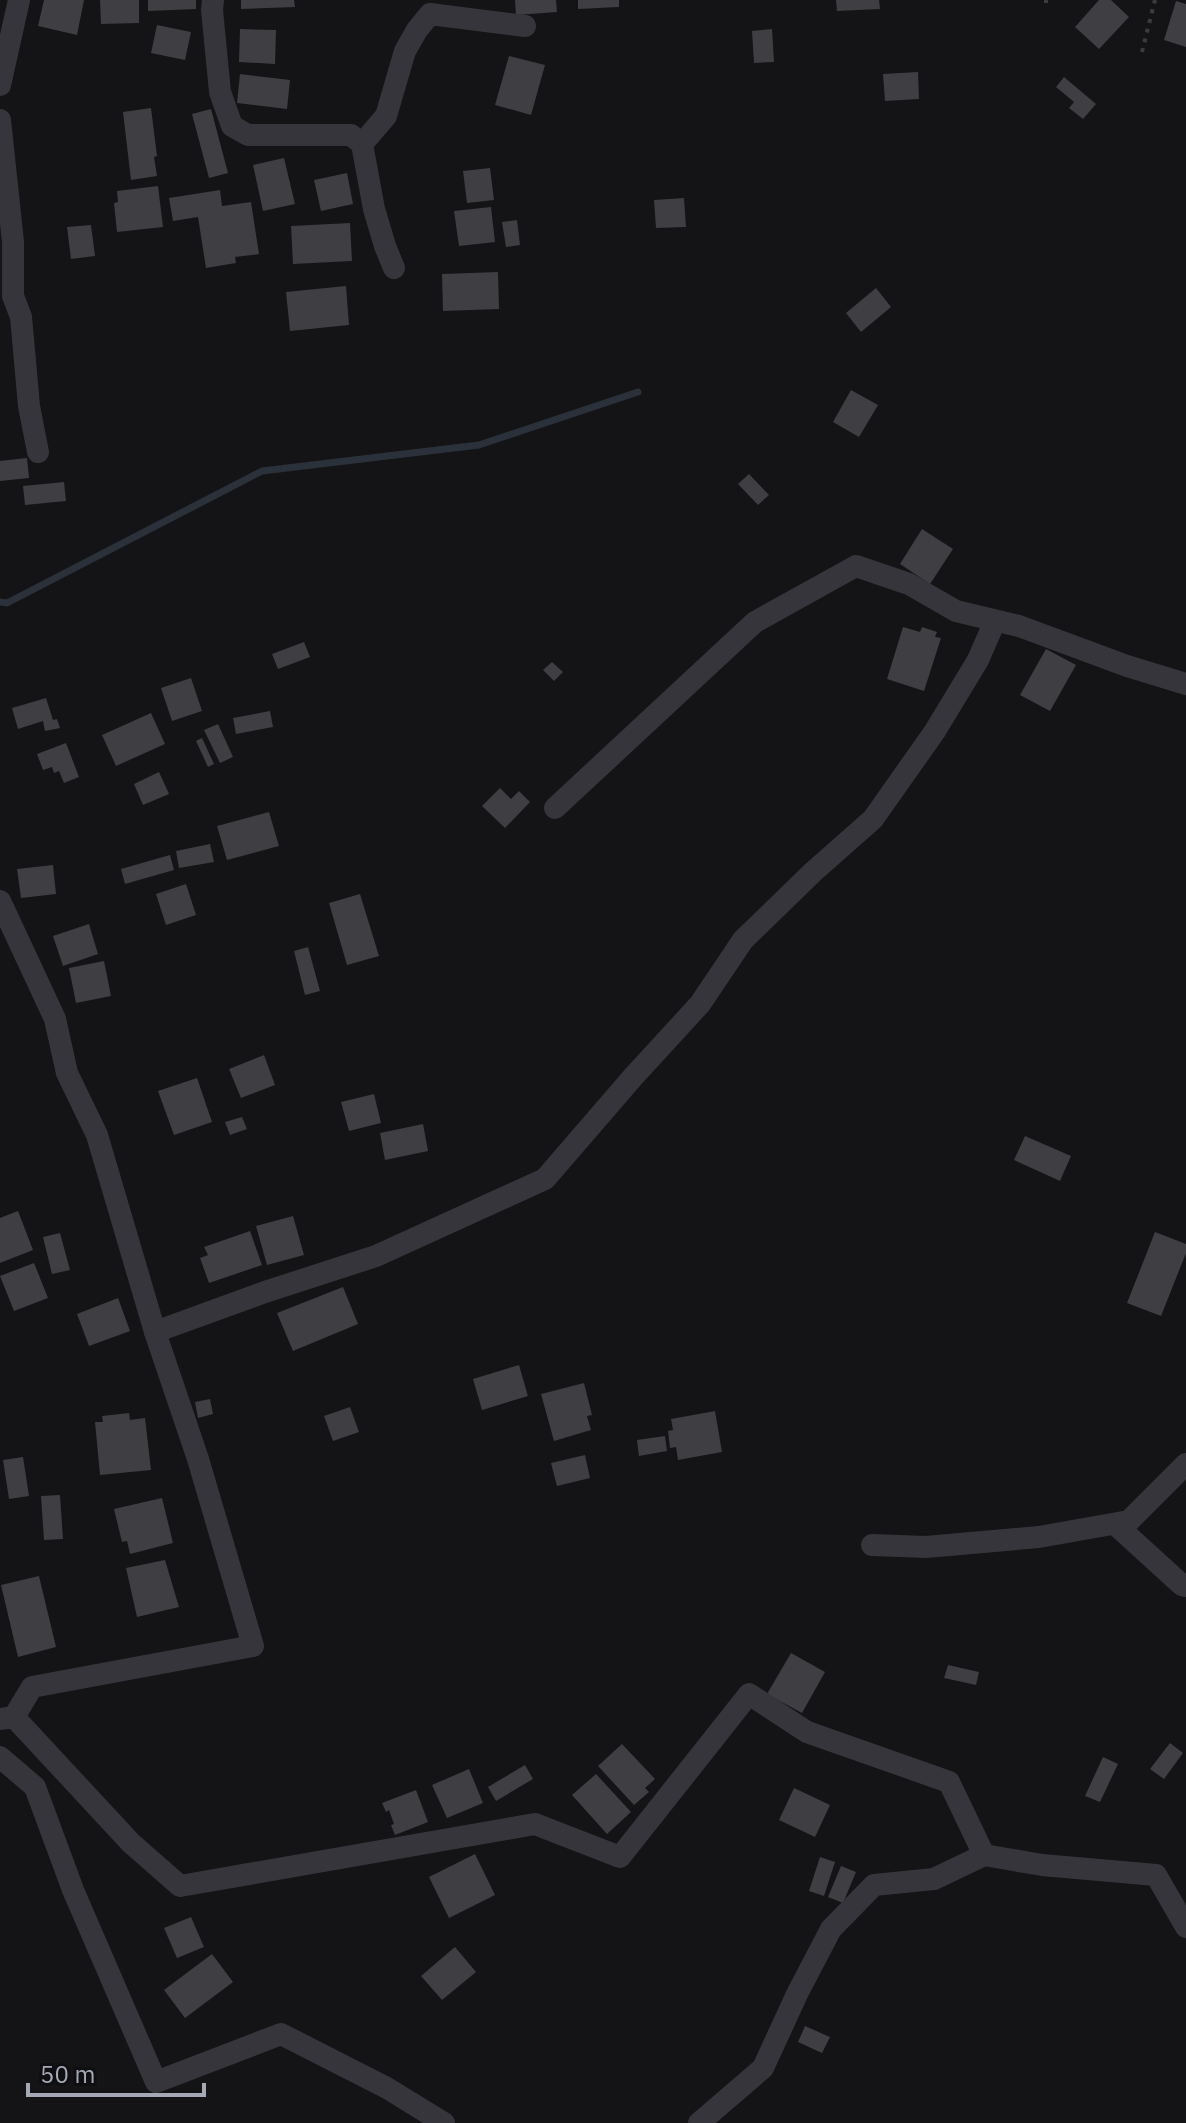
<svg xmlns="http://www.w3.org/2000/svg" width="1186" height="2123" font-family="'IBM Plex Sans',sans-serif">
<rect width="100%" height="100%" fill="#141416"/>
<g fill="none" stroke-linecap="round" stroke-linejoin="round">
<path stroke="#2a313a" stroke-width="7" d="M0,602L7,603L262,471L479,445L638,392"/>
</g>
<g fill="#3e3e43">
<path d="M44,0H84L77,35L38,26Z"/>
<path d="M100,0H139V23L101,24Z"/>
<path d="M148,0H196V9L148,11Z"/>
<path d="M241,0H294L295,7L241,9Z"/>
<path d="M515,0H556L557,12L516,15Z"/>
<path d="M578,0H619V7L578,9Z"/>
<path d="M836,0H879L880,9L837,11Z"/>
<path d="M1099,0H1111L1129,17L1099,49L1075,27Z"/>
<path d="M1176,1L1186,4V47L1164,40Z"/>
<path d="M157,25L191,32L185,60L151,53Z"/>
<path d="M240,29L276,30L275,64L239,62Z"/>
<path d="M772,29L774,62L754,63L752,31Z"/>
<path d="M509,56L545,65L531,115L495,105Z"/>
<path d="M918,72L919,99L885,101L883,74Z"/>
<path d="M240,74L290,80L287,109L237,103Z"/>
<path d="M1064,77L1096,104L1083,119L1069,108L1074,102L1056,87Z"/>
<path d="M151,108L157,156L154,157L157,176L131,180L123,112Z"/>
<path d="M211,109L228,173L209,178L192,114Z"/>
<path d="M284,158L295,204L263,211L253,165Z"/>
<path d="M490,168L494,200L467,203L463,171Z"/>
<path d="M347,173L353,204L321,211L314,180Z"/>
<path d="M158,186L163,227L117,232L114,203L118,202L117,191Z"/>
<path d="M220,190L222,206L251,202L259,254L235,257L236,263L206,268L198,217L173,221L169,198Z"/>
<path d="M684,198L686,227L656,228L654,200Z"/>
<path d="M491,207L495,242L459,246L454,211Z"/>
<path d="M517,220L520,245L506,247L502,222Z"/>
<path d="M350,223L352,261L293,264L291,226Z"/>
<path d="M91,225L95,256L71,259L67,227Z"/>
<path d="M498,272L499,309L443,311L442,274Z"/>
<path d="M346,286L349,325L290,331L286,292Z"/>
<path d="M876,288L891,307L861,332L846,313Z"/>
<path d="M851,390L878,405L859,437L833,422Z"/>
<path d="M27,458L29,478L0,481V461Z"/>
<path d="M749,474L769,495L758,505L738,484Z"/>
<path d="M64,482L66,501L25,505L23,486Z"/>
<path d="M922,529L953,549L930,584L900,564Z"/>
<path d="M903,627L920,632L922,627L937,632L935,637L941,638L924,691L887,679Z"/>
<path d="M304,642L310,657L278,669L272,654Z"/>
<path d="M1046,649L1076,665L1050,711L1020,695Z"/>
<path d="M552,662L563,672L554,681L543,670Z"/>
<path d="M191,678L202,711L172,721L161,688Z"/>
<path d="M46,698L53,720L57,719L60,728L45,731L43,721L18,729L12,708Z"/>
<path d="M270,711L273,727L236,734L233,718Z"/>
<path d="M151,713L165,744L116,766L102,735Z"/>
<path d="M218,724L233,757L220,763L204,730Z"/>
<path d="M202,738L214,764L208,767L196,741Z"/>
<path d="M66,743L79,777L64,783L59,771L54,773L52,767L43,770L37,754Z"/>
<path d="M159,772L169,794L143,805L134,784Z"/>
<path d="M500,788L511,799L519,791L530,802L505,828L482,806Z"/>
<path d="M269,812L279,846L227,860L217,826Z"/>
<path d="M210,844L214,862L179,868L176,851Z"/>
<path d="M170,855L174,870L125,884L121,869Z"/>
<path d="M53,865L56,894L21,898L17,869Z"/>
<path d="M186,884L196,915L166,925L156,894Z"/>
<path d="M360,894L379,956L347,965L329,903Z"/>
<path d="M89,924L98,954L63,966L53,936Z"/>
<path d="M308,947L320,991L305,995L294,951Z"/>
<path d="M104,961L111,996L76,1003L69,968Z"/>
<path d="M264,1055L275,1085L241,1098L229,1069Z"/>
<path d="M197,1078L212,1122L174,1135L158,1091Z"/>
<path d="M374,1094L381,1123L349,1131L341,1102Z"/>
<path d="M242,1117L247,1129L230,1135L225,1122Z"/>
<path d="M423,1124L428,1151L385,1160L380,1133Z"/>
<path d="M1025,1136L1071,1156L1060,1181L1014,1160Z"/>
<path d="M18,1211L33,1250L0,1263V1218Z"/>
<path d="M293,1216L304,1255L267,1265L256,1226Z"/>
<path d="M250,1231L262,1265L209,1283L200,1258L208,1255L204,1247Z"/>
<path d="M1155,1232L1186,1244V1253L1161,1316L1127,1303Z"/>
<path d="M60,1233L70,1270L52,1274L43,1237Z"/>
<path d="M34,1263L48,1298L14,1311L0,1276Z"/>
<path d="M343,1287L358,1324L293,1351L277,1313Z"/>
<path d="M118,1298L130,1331L89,1346L77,1314Z"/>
<path d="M519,1365L528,1396L482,1410L473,1379Z"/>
<path d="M584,1383L592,1415L587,1416L591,1430L554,1441L541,1394Z"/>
<path d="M210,1399L213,1414L198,1418L195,1402Z"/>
<path d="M350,1407L359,1432L333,1441L324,1416Z"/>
<path d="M715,1411L722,1452L678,1460L676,1447L670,1448L668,1431L673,1430L671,1419Z"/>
<path d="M129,1413L130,1420L145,1418L151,1470L100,1475L95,1422H103L102,1416Z"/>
<path d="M665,1436L667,1451L639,1456L637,1440Z"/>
<path d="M585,1455L590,1478L557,1486L551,1463Z"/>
<path d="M23,1457L29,1496L9,1499L3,1460Z"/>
<path d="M60,1495L63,1539L44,1540L41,1496Z"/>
<path d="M162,1498L173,1543L130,1554L127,1541L122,1542L114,1509Z"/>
<path d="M165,1560L179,1607L137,1617L126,1568Z"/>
<path d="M39,1576L56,1647L18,1657L1,1585Z"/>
<path d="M791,1653L825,1672L802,1713L767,1694Z"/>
<path d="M948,1665L979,1672L976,1685L944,1678Z"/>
<path d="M1170,1743L1183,1753L1164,1779L1150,1769Z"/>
<path d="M622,1744L655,1779L645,1788L649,1792L634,1805L598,1766Z"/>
<path d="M1103,1757L1118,1764L1100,1802L1085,1796Z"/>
<path d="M525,1765L533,1779L496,1801L488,1787Z"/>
<path d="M469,1769L483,1803L447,1818L432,1785Z"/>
<path d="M596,1774L631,1812L607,1834L572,1795Z"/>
<path d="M794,1788L830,1805L815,1837L779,1820Z"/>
<path d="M416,1790L428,1822L395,1835L391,1825L394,1824L389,1810L386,1812L382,1803Z"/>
<path d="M475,1854L495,1895L449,1918L429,1877Z"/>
<path d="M820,1857L835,1862L824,1896L809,1891Z"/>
<path d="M841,1866L856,1872L843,1903L828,1897Z"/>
<path d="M191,1917L204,1947L177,1958L164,1928Z"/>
<path d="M455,1947L476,1972L442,2000L421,1976Z"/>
<path d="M212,1954L233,1982L185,2018L164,1990Z"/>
<path d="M805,2026L830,2037L822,2053L798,2042Z"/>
</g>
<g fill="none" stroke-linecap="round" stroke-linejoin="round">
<g stroke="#3b3c42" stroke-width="4" stroke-dasharray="4 6" stroke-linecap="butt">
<path d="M1046,3V0"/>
<path d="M1142,52L1155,0"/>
</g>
<g stroke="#35353b" stroke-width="22">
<path d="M213,0L212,10L220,92L232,126L248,135H351L362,144L374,209L385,246L394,268"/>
<path d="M0,85L19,0"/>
<path d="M0,120L13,242V296L21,317L29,406L38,452"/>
<path d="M362,144L386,116L405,51L417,30L430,14L525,26"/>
<path d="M555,808L755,622L856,566L909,584L956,611L1019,626L1127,666L1186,684"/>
<path d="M0,901L55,1019L67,1073L97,1135L155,1332L198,1459L253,1646L32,1687L14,1717"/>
<path d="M155,1332L265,1292L376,1256L545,1179L633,1077L700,1004L743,940L813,872L873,819L935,731L978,660L995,621"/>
<path d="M1115,1524L1182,1585L1186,1586"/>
<path d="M872,1545L926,1547L1039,1537L1129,1521L1186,1464"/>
<path d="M0,1719L14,1717L131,1843L180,1886L535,1824L620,1857L749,1694L807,1732L949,1782L984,1855L1042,1865L1156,1875L1186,1927"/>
<path d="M0,1757L35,1787L73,1890L156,2082L281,2034L387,2088L444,2123"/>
<path d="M699,2123L763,2068L797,1994L831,1929L874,1885L934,1879L984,1855"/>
</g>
</g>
<path d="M28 2083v12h176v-12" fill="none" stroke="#a5a9b6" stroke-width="4"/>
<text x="40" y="2083" font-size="24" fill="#a5a9b6" stroke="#0f0f11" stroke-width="6" paint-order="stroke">50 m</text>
</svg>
